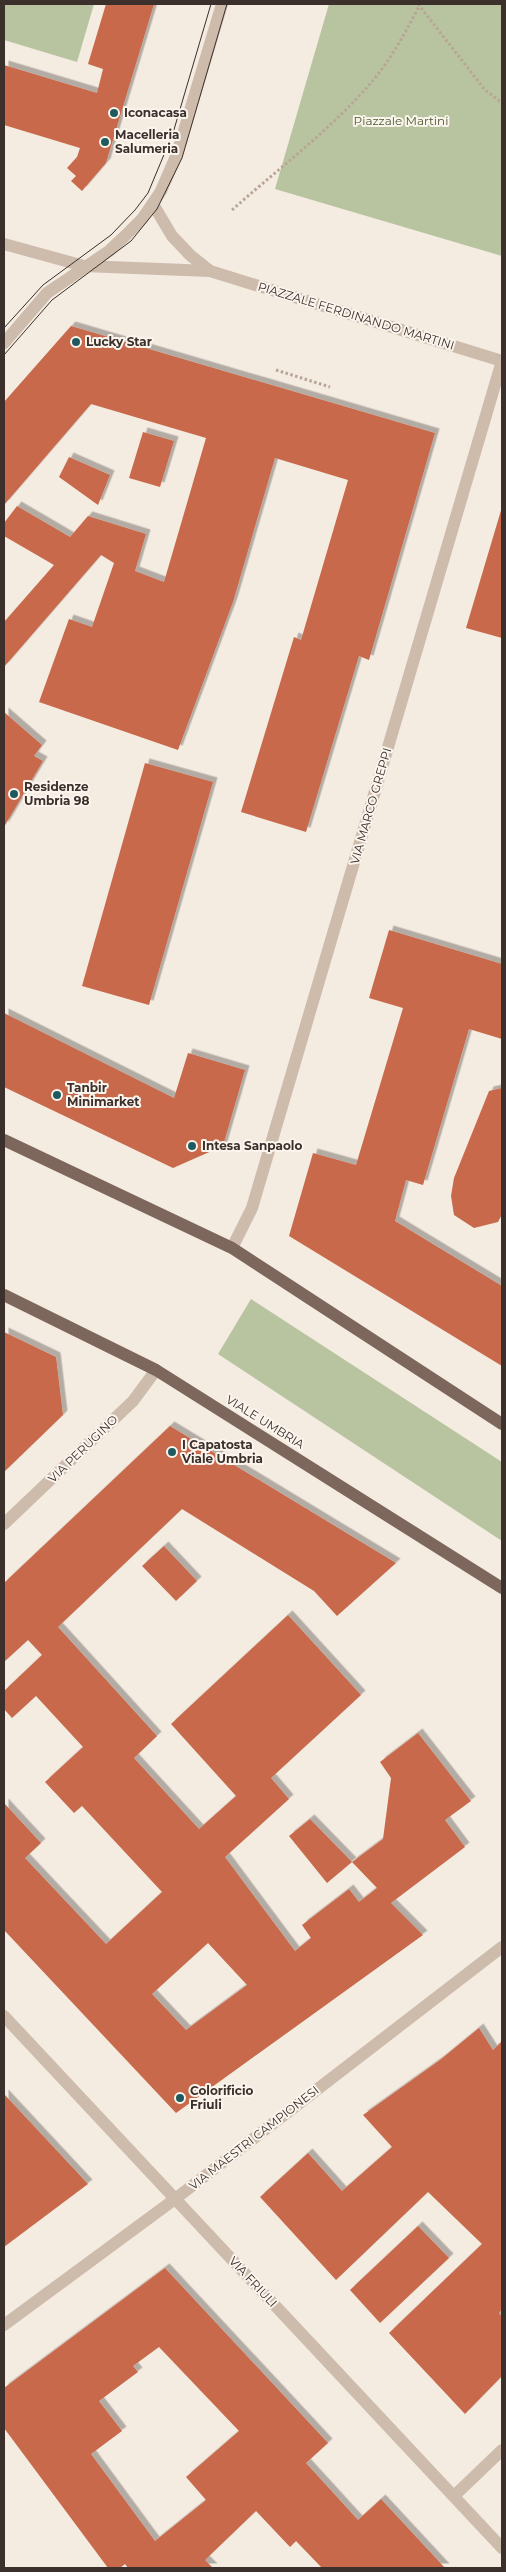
<svg xmlns="http://www.w3.org/2000/svg" width="506" height="2572" font-family="Montserrat,sans-serif">
<defs>
<filter id="shadow"><feDropShadow dx="4.5" dy="-4.5" stdDeviation="0" flood-color="#0004"/></filter>
</defs>
<rect width="100%" height="100%" fill="#f4ebe1"/>
<g fill="#b8c4a0">
<path d="M4,4H94L77,62L4,40Z"/>
<path d="M329,4H502V256L275,189Z"/>
<path d="M251,1299L502,1462V1541L218,1354Z"/>
</g>
<g fill="#c8694b" fill-rule="evenodd" filter="url(#shadow)">
<path d="M106,4H154L106,163L82,191L71,181L76,176L67,168L77,157L80,148L4,125V65L97,93L103,69L88,64Z"/>
<path d="M71,326L435,433L369,660L359,656L306,832L241,812L294,637L301,640L348,480L275,458L233,602L178,750L39,702L69,619L92,627L114,563L101,555L4,667V622L54,565L4,536V523L17,506L70,537L88,516L146,534L135,571L164,582L206,438L91,404L4,505V402Z"/>
<path d="M143,432L174,441L160,487L129,478Z"/>
<path d="M69,457L110,475L98,505L59,477Z"/>
<path d="M502,507V638L466,628Z"/>
<path d="M4,712L42,745L34,756L43,761L4,827Z"/>
<path d="M145,763L213,782L149,1005L82,986Z"/>
<path d="M389,930L502,964V1039L469,1029L423,1185L406,1180L395,1221L502,1286V1366L289,1236L313,1153L356,1165L403,1008L369,998Z"/>
<path d="M4,1013L174,1098L188,1053L245,1070L223,1146L173,1168L4,1087Z"/>
<path d="M502,1088V1214L498,1222L474,1228L454,1215L451,1196L454,1178L489,1091Z"/>
<path d="M4,1332L56,1357L63,1415L4,1472Z"/>
<path d="M170,1426L396,1563L337,1616L314,1591L182,1509L58,1627L157,1736L134,1758L199,1829L236,1796L171,1724L288,1615L361,1695L271,1778L289,1799L225,1857L295,1951L311,1938L302,1925L349,1889L359,1902L377,1888L352,1862L327,1883L289,1836L310,1819L352,1862L383,1839L391,1778L380,1762L418,1733L471,1801L445,1820L465,1847L391,1903L423,1935L176,2113L4,1930V1803L41,1843L25,1858L106,1944L162,1892L82,1806L74,1813L45,1782L83,1747L36,1696L12,1718L4,1709V1691L42,1655L28,1640L4,1662V1583ZM208,1943L247,1985L186,2030L152,1994Z"/>
<path d="M164,1546L197,1581L176,1601L142,1566Z"/>
<path d="M479,2028L493,2050L502,2041V2309L499,2313L502,2317V2376L465,2414L389,2333L482,2244L428,2192L336,2280L260,2197L308,2153L342,2191L392,2147L363,2115L440,2060Z"/>
<path d="M4,2094L88,2184L4,2247Z"/>
<path d="M418,2226L449,2258L380,2323L350,2290Z"/>
<path d="M165,2268L328,2443L306,2463L358,2520L381,2499L445,2568H322L296,2541L290,2547L256,2511L205,2560L213,2568H128L125,2564L120,2568H108L4,2428V2388ZM159,2347L239,2431L186,2477L206,2500L155,2541L91,2454L122,2431L99,2401L138,2372L133,2366Z"/>
</g>
<g fill="none" stroke-linecap="round" stroke-linejoin="round">
<g stroke="#b9a596" stroke-width="3" stroke-dasharray="2.5 2.5" stroke-linecap="butt">
<path d="M418,4L485,90L502,103"/>
<path d="M232,210C278,169 329,131 370,84C390,61 406,32 420,4"/>
<path d="M276,370L330,387"/>
</g>
<g stroke="#cdbbac" stroke-width="12">
<path d="M153,204L172,236L190,255L210,271"/>
<path d="M4,244L84,266L210,271L502,361"/>
<path d="M4,343L47,293L109,251L125,236L142,219L161,191L177,154L222,4"/>
<path d="M232,1248L252,1208L502,361"/>
<path d="M4,1524L133,1401L156,1370"/>
<path d="M4,2016L502,2548"/>
<path d="M4,2325L175,2199L502,1947"/>
<path d="M454,2496L502,2450"/>
</g>
<g stroke="#7d675c" stroke-width="12">
<path d="M4,1140L232,1248L502,1424"/>
<path d="M4,1295L156,1370L502,1588"/>
</g>
<g stroke="#3b302b" stroke-width="1">
<path d="M4,328L43,285L111,235L135,210L148,193L173,133L211,4"/>
<path d="M4,355L52,300L131,241L157,209L182,158L227,4"/>
</g>
</g>
<g fill="#1f5a5e" stroke="#fbf5ee" stroke-width="2">
<circle cx="114" cy="113" r="5"/>
<circle cx="105" cy="142" r="5"/>
<circle cx="76" cy="342" r="5"/>
<circle cx="14" cy="794" r="5"/>
<circle cx="57" cy="1095" r="5"/>
<circle cx="192" cy="1146" r="5"/>
<circle cx="172" cy="1452" r="5"/>
<circle cx="180" cy="2098" r="5"/>
</g>
<g text-anchor="middle" stroke-width="4" stroke-linejoin="round" paint-order="stroke">
<g font-size="12" font-weight="bold" fill="#3b302b" stroke="#fbf5ee" text-anchor="start">
<text x="124" y="117">Iconacasa</text>
<text x="115" y="139">Macelleria<tspan x="115" dy="14">Salumeria</tspan></text>
<text x="86" y="346">Lucky Star</text>
<text x="24" y="791">Residenze<tspan x="24" dy="14">Umbria 98</tspan></text>
<text x="67" y="1092">Tanbir<tspan x="67" dy="14">Minimarket</tspan></text>
<text x="202" y="1150">Intesa Sanpaolo</text>
<text x="182" y="1449">I Capatosta<tspan x="182" dy="14">Viale Umbria</tspan></text>
<text x="190" y="2095">Colorificio<tspan x="190" dy="14">Friuli</tspan></text>
</g>
<g font-size="12" fill="#4a5a2e" stroke="#fbf5ee">
<text x="401" y="125">Piazzale Martini</text>
</g>
<g font-size="12" fill="#3b302b" stroke="#fbf5ee">
<text transform="translate(356 316) rotate(17)" y="4">PIAZZALE FERDINANDO MARTINI</text>
<text transform="translate(371 806) rotate(-74)" y="4">VIA MARCO GREPPI</text>
<text transform="translate(265 1422) rotate(32)" y="4">VIALE UMBRIA</text>
<text transform="translate(83 1449) rotate(-44)" y="4">VIA PERUGINO</text>
<text transform="translate(254 2138) rotate(-38)" y="4">VIA MAESTRI CAMPIONESI</text>
<text transform="translate(253 2282) rotate(47)" y="4">VIA FRIULI</text>
</g>
</g>
<rect width="506" height="2572" fill="none" stroke="#3b302b" stroke-width="10"/>
</svg>
